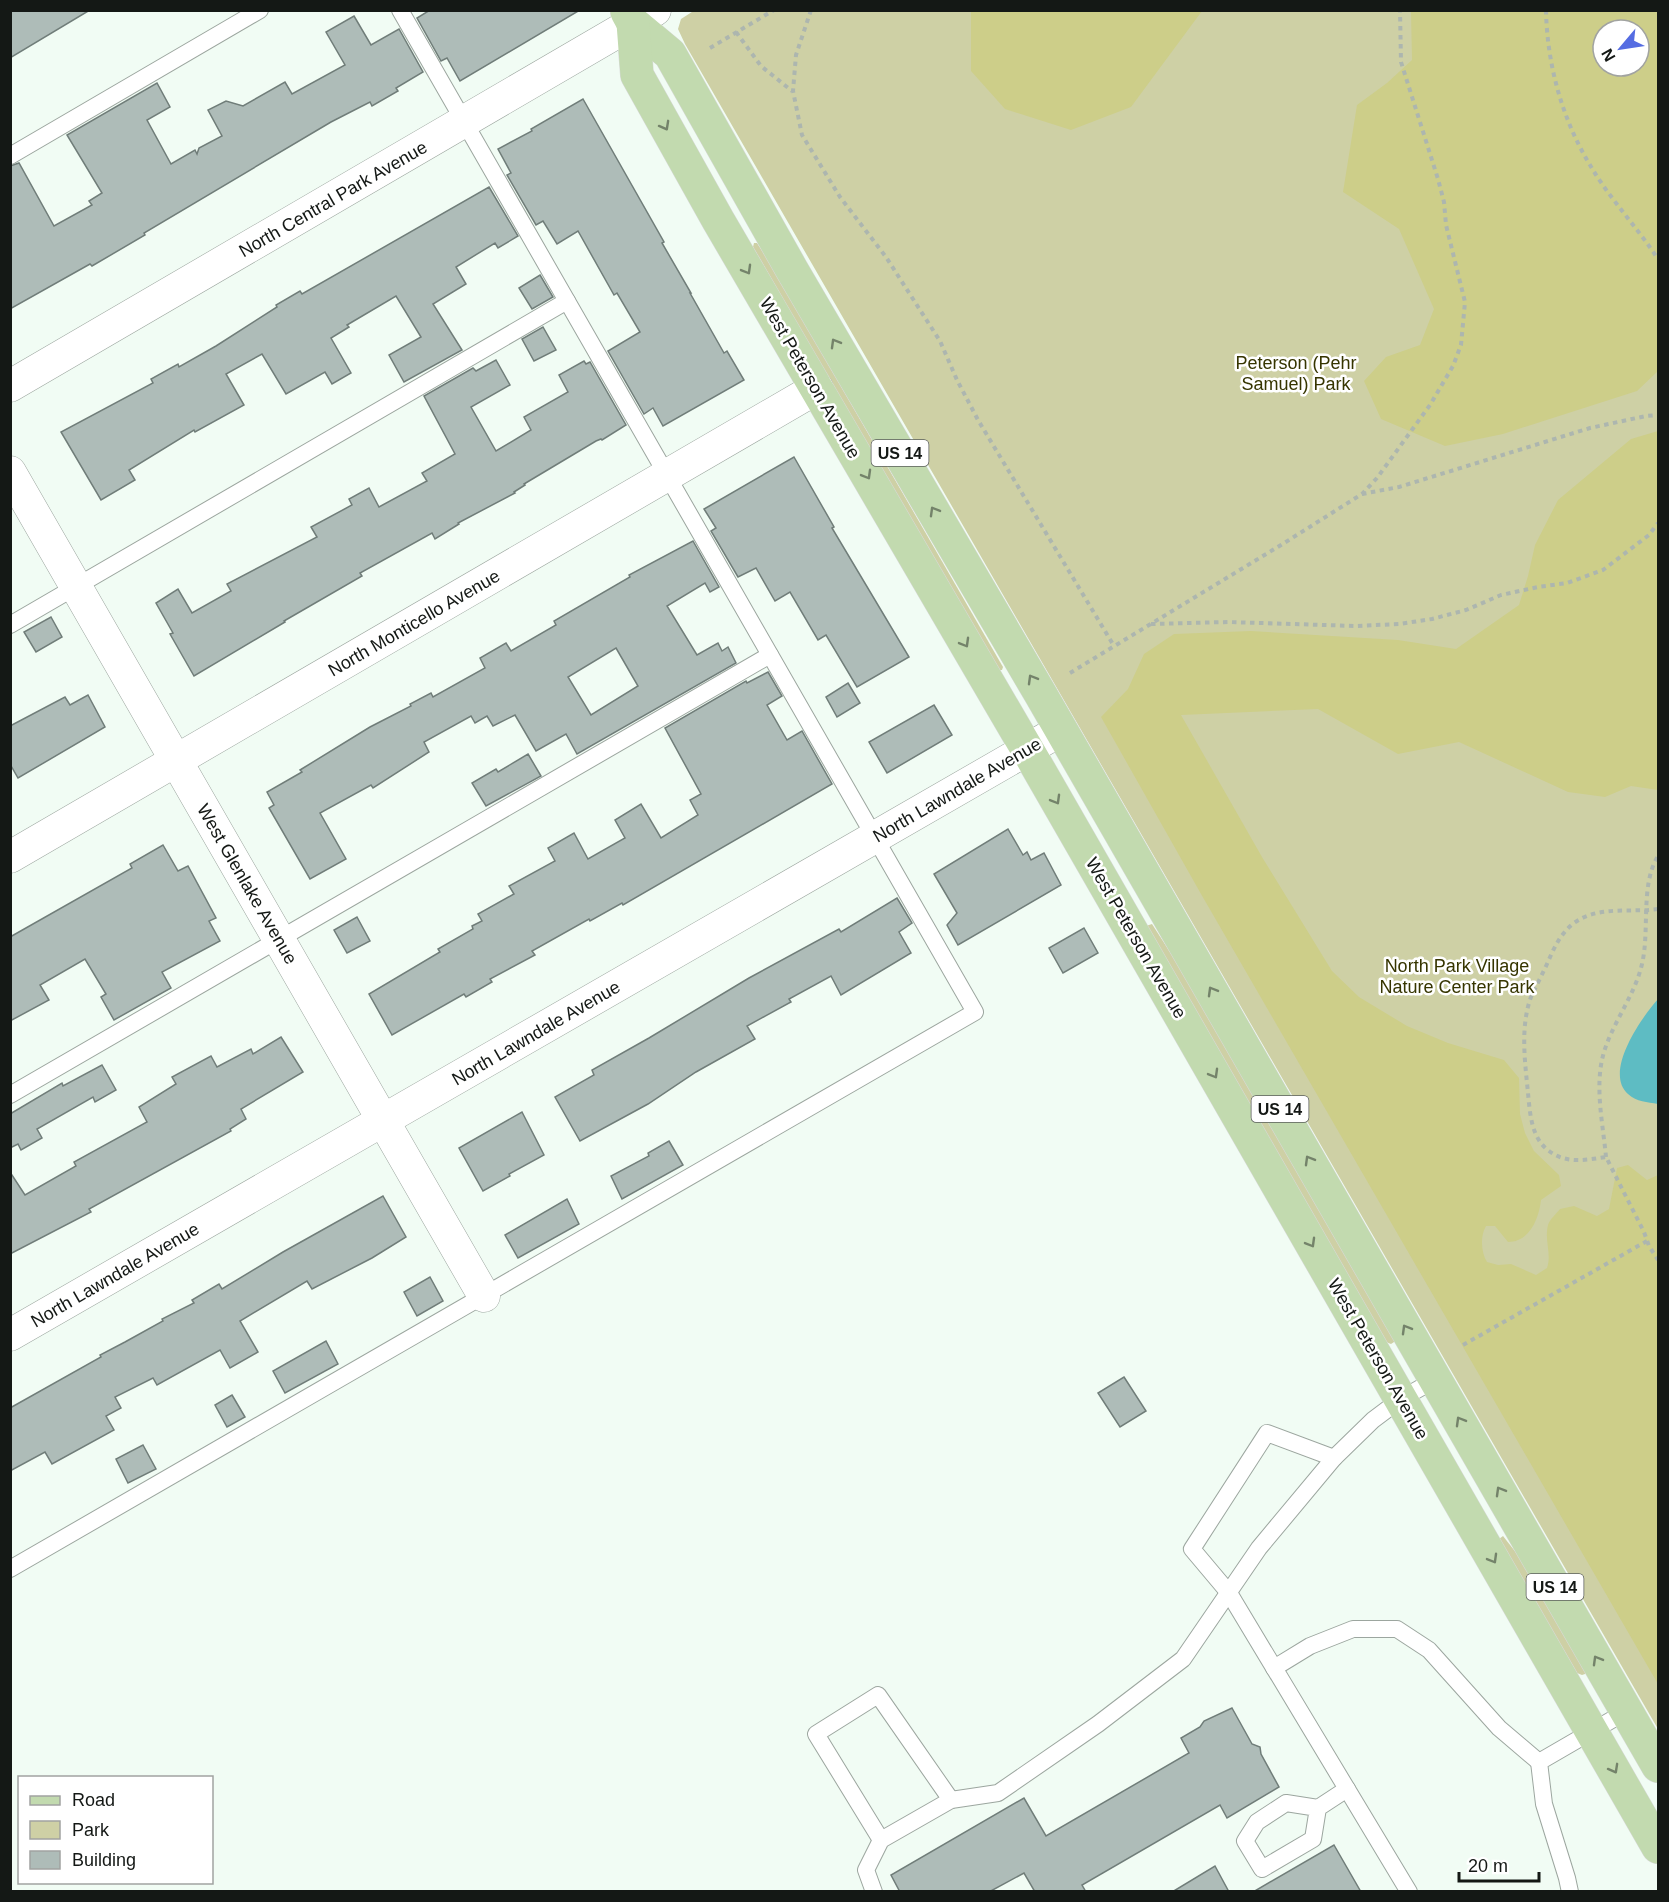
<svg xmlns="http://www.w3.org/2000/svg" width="1669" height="1902" font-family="Helvetica,sans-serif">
<rect width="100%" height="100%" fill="#f1fcf4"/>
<g fill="#ced0a5" fill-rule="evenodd">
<path d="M695,10L1658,11V1729L685,44L678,29L681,19ZM1603,30H1639V66H1603Z"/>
<path d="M754,243H757L767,258L1003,667L1002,670H997L753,247Z"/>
<path d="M1152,924L1197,994L1394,1335V1342L1391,1344L1386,1342L1146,926Z"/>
<path d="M1503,1536L1532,1573L1586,1669L1585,1674L1582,1675L1577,1673L1499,1539Z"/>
</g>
<g fill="#cdce89" fill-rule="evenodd">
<path d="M971,11V10L1202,11L1131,107L1071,130L1005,109L971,71Z"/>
<path d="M1411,11H1658V371L1637,391L1503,434L1445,446L1381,419L1364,381L1386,357L1420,345L1434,309L1399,229L1343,192L1357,105L1387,83L1412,60ZM1603,30H1639V66H1603Z"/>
<path d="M1658,431V790L1631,786L1605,797L1568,792L1459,742L1398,754L1318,709L1181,715L1262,857L1332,971L1359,997L1407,1026L1448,1043L1504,1060L1519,1078L1520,1114L1525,1133L1534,1151L1559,1175L1561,1186L1541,1200C1539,1218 1530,1242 1508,1242L1495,1226H1486C1480,1236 1481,1252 1487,1262L1498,1265L1511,1264L1536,1275L1547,1268C1552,1254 1544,1240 1548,1225C1550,1219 1556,1214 1560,1209L1574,1206L1597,1216L1609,1209L1617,1168L1628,1165L1647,1180L1658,1175V1684L1201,894L1101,717L1128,689L1144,654L1174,634L1251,631L1398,640L1456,649L1519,605L1528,576L1535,545L1558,500L1631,439Z"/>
</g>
<path fill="#5ebcc3" d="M1658,999V1104C1647,1102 1637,1102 1628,1094C1603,1072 1642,1017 1658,999Z"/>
<g fill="#aebcb8" stroke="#707d79" stroke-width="1.5" fill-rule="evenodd">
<path d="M10,10H90L10,58Z"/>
<path d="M430,10H580L460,81L447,58L441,61L417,18Z"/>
<path d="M354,16L371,45L399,29L423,72L396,88L398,91L372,106L370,102L331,122L144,233L145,235L92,266L90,264L10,309V166L19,163L54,226L92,205L89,201L102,193L67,135L157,83L170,107L147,120L171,164L195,150L197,154L199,148L222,136L208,110L226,101L243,106L285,82L292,94L345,65L326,32Z"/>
<path d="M583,99L664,242L662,243L691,293H690L724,353L727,351L744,380L663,426L653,408L644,414L608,351L640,332L617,293L614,295L578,231L557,244L543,221L536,225L507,175L511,173L498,149L532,131L531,129Z"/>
<path d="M489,187L518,236L498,248L495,243L456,267L466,284L433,304L462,350L404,382L389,355L421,337L396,296L347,325L349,327L331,338L351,373L332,384L325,372L286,394L262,354L226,374L244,405L195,432L194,430L129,470L135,480L101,500L61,432L153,383L151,379L178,364L179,367L216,346L277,307L276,305L300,291L302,294Z"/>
<path d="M540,275L553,297L532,309L519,288Z"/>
<path d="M543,327L556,350L534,361L522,339Z"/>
<path d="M496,360L510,385L471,407L496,451L531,430L524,417L568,392L559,375L584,361L586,364L590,362L626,425L602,440L601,439L596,441L524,484L525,485L514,492L515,493L458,523L459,524L435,539L432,533L360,573L362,576L284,621L285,622L194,676L170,634L173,633L156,603L178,589L192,613L231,591L227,584L317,537L311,527L352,505L349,499L369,488L379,507L427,481L422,473L455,454L424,396L473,368L476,371Z"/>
<path d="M794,457L834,527L832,528L909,657L857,687L826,635L818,640L790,592L775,601L756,568L738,577L711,531L716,528L704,509Z"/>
<path d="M693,541L719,587L710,592L705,583L667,606L697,655L718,643L722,651L728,647L736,663L577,754L566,734L536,751L515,715L493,726L487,716L475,723L471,716L424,742L429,752L373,788L371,785L320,813L346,859L310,879L269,808L274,805L267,792L302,772L300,770L370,727L411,706L410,704L431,693L433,697L485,668L480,658L506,643L511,651L556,625L554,621L630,577L629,575ZM616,648L638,686L591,715L568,677Z"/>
<path d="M51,617L62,637L36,652L24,632Z"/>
<path d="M768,672L782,696L767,705L787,740L802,731L832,784L623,905L622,903L590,921L589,919L532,951L535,955L490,979L492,982L466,997L464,994L392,1035L369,994L440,952L438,949L473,929L472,926L482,921L478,914L514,894L509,886L555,861L548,848L574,833L588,859L625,838L615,820L641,804L661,838L698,815L690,800L701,794L665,728L746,681L747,683Z"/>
<path d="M848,683L860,703L837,717L826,697Z"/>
<path d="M88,695L105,727L18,778L10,764V726L65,697L70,705Z"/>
<path d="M934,705L952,735L887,773L869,742Z"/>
<path d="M528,754L541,776L486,806L472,783L496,769L498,772Z"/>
<path d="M1008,829L1023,855L1027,852L1031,860L1044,853L1061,885L958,945L947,925L957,913L934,874Z"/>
<path d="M163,845L178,871L188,866L216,918L209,921L220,941L162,972L171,988L114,1020L101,997L106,994L85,959L40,985L49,1000L10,1021V937L132,868L130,864Z"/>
<path d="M897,898L912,923L899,932L911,953L841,995L831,976L789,999L791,1002L747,1026L755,1039L696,1072L648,1104L580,1141L555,1097L594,1075L592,1070L649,1038L749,978L839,929L841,932Z"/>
<path d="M357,917L370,941L347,953L334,930Z"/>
<path d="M1084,928L1098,953L1063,973L1049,948Z"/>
<path d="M281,1037L303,1072L241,1109L246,1119L230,1129L231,1131L89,1209L91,1212L10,1254V1172L25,1195L76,1166L74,1162L147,1122L139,1107L176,1084L172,1077L211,1056L217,1067L251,1049L253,1054Z"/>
<path d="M102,1065L116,1090L95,1102L93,1097L37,1129L42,1138L21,1150L18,1144L10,1148V1114L62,1083L63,1086Z"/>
<path d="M522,1112L544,1155L509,1174L510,1176L483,1191L459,1148Z"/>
<path d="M669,1141L683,1165L622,1199L611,1176L649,1156L648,1153Z"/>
<path d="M383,1196L406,1237L372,1258L312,1289L307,1281L240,1321L258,1352L230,1368L220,1350L157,1385L153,1378L115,1397L121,1408L106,1416L114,1430L52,1464L45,1452L10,1471V1408L101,1357L100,1355L125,1342L163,1321L162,1319L194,1303L192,1300L219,1284L222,1289L283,1252Z"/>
<path d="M567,1199L579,1224L518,1258L505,1235Z"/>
<path d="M430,1277L443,1301L417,1316L404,1292Z"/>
<path d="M326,1341L338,1364L285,1393L273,1371Z"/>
<path d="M1124,1377L1146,1411L1120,1427L1098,1393Z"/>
<path d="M232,1395L245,1417L227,1427L215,1405Z"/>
<path d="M143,1445L156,1469L128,1483L116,1459Z"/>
<path d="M1232,1708L1252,1744L1260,1747L1261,1754L1279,1787L1227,1818L1220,1805L1082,1885L1086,1892H1035L1024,1873L989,1892H900L891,1875L1024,1798L1046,1836L1189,1753L1181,1738L1200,1727L1204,1721Z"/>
<path d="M1334,1845L1361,1892H1253Z"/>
<path d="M1215,1866L1229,1892H1172Z"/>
</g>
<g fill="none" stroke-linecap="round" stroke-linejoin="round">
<g stroke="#9ca69f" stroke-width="18">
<g id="service">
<path d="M10,156L260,10"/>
<path d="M10,625L567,301"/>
<path d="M10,1095L770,655"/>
<path d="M1334,1458L1267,1433L1192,1549L1229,1593L1409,1892"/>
<path d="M10,1569L975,1012L400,10"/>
<path d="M1274,1668L1310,1646L1353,1629H1397L1429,1650L1499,1728L1539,1762"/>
<path d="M1318,1808L1286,1803L1257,1822L1245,1841L1262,1869L1313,1839L1318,1808L1347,1789"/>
<path d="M881,1840L816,1734L878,1695L951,1800"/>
<path d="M874,1892L866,1870L881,1840L951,1800L998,1793L1098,1724L1183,1659L1259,1548L1334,1458L1373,1420L1401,1399L1436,1379"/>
<path d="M1570,1892L1567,1878L1544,1804L1539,1762L1627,1711"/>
</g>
</g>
<g stroke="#9ca69f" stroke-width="33">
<g id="minor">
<path d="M10,386L655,10"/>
<path d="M10,472L484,1296"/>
<path d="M10,857L817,388"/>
<path d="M10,1335L1061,730"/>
</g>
</g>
<g stroke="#d9dada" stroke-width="34">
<g id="primary">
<path d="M627,12L633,23L670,54L792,270L1041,695L1658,1766"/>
<path d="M633,23L637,75L718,220L1027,749L1658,1847"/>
</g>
</g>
<g stroke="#adb6af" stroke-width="4" stroke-dasharray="4.5 4.5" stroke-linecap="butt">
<path d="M811,10L796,55L793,91L802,135L840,197L886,257L940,341L957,380L978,420L1114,646"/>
<path d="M1546,10C1547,64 1562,119 1590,165C1609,198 1637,227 1658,259"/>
<path d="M736,32L761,66L792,91"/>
<path d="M710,48L774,10"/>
<path d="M1362,494L1399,487L1590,428L1646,416L1658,415"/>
<path d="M1151,624L1228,622L1356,626L1399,624L1432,619L1466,610L1501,595L1538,587L1567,583L1603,570L1649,535L1658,523"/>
<path d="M1070,673L1281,545L1362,494L1377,478L1430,405L1453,366L1461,345L1465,302L1446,225L1444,202L1438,179L1401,62L1400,10"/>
<path d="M1658,909C1631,913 1599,905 1574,923C1560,934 1554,948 1547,964C1542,975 1536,986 1531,997C1520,1027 1525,1062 1528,1093C1530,1113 1531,1138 1549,1151C1566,1164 1586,1160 1606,1157L1644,1232L1649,1246L1658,1260"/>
<path d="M1606,1157C1603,1124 1594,1085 1604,1052C1613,1022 1635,995 1642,964C1650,930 1640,885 1658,856"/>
<path d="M1463,1345L1647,1241"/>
</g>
<use href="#service" stroke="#fff" stroke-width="16"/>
<use href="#minor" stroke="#fff" stroke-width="32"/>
<use href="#primary" stroke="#c2daaf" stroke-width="33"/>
</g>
<defs><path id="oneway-chevron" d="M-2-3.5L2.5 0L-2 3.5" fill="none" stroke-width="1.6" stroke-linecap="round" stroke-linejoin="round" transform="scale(1.5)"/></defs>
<g stroke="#74836a">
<use href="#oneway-chevron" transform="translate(665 126) rotate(61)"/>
<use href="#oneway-chevron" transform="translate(747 270) rotate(60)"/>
<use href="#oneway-chevron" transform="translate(835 343) rotate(-120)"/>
<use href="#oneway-chevron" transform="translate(867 475) rotate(60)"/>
<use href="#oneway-chevron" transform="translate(934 511) rotate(-120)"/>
<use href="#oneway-chevron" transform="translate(965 643) rotate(60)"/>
<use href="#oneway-chevron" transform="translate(1032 679) rotate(-120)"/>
<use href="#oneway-chevron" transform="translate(1056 800) rotate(60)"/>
<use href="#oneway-chevron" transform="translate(1212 991) rotate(-120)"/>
<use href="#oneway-chevron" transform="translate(1214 1074) rotate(60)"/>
<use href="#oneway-chevron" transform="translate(1309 1160) rotate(-120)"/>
<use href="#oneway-chevron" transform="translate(1311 1243) rotate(60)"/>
<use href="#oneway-chevron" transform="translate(1406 1329) rotate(-120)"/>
<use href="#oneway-chevron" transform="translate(1460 1421) rotate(-120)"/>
<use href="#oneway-chevron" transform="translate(1500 1491) rotate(-120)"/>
<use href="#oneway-chevron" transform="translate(1493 1559) rotate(60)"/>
<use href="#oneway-chevron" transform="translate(1597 1660) rotate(-120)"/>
<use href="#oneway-chevron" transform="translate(1614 1769) rotate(61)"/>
</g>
<g text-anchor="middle" stroke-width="5" stroke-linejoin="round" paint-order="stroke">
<g fill="#fff" stroke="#5a5d5b" stroke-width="1.5">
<rect x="871.5" y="440" width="57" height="26" rx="4.5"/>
<rect x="1251.5" y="1096" width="57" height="26" rx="4.5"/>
<rect x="1526.5" y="1574" width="57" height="26" rx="4.5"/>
</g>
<g font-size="16" font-weight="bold" fill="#141815">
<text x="900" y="459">US 14</text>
<text x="1280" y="1115">US 14</text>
<text x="1555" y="1593">US 14</text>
</g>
<g font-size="18" fill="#141815" stroke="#fff">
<text transform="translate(333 199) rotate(-30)" y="6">North Central Park Avenue</text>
<text transform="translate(810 378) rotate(60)" y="6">West Peterson Avenue</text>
<text transform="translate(414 623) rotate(-30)" y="6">North Monticello Avenue</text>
<text transform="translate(957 790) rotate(-30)" y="6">North Lawndale Avenue</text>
<text transform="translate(247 884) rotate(60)" y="6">West Glenlake Avenue</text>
<text transform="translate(1136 938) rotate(60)" y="6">West Peterson Avenue</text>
<text transform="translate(536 1033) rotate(-30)" y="6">North Lawndale Avenue</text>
<text transform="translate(115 1275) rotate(-30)" y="6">North Lawndale Avenue</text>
<text transform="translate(1378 1359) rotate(60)" y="6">West Peterson Avenue</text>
</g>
<g font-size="18" fill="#363500" stroke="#fff">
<text x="1296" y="369">Peterson (Pehr<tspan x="1296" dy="21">Samuel) Park</tspan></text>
<text x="1457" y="972">North Park Village<tspan x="1457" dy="21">Nature Center Park</tspan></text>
</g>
</g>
<rect width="1669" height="1902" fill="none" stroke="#141815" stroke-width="24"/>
<rect x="18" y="1776" width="195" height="108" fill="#ffffff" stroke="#a1a3a1" stroke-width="1.5"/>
<rect x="30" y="1796" width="30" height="9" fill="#c2daaf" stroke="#a1a3a1" stroke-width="1.5"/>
<text x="72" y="1806" font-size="18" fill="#141815">Road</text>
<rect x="30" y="1821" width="30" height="18" fill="#ced0a5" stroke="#a1a3a1" stroke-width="1.5"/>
<text x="72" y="1836" font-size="18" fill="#141815">Park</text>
<rect x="30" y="1851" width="30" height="18" fill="#aebcb8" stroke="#a1a3a1" stroke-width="1.5"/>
<text x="72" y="1866" font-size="18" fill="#141815">Building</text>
<g transform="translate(1621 48) rotate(241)"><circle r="28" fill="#ffffff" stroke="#a1a3a1" stroke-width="1.5"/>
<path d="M0-4.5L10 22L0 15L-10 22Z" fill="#556ce2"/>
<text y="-9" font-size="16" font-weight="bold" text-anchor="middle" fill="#141815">N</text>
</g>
<path d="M1459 1872v9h80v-9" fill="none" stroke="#141815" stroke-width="3"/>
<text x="1468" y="1872" font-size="18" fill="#141815" stroke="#ffffff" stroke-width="4.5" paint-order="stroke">20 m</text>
</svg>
